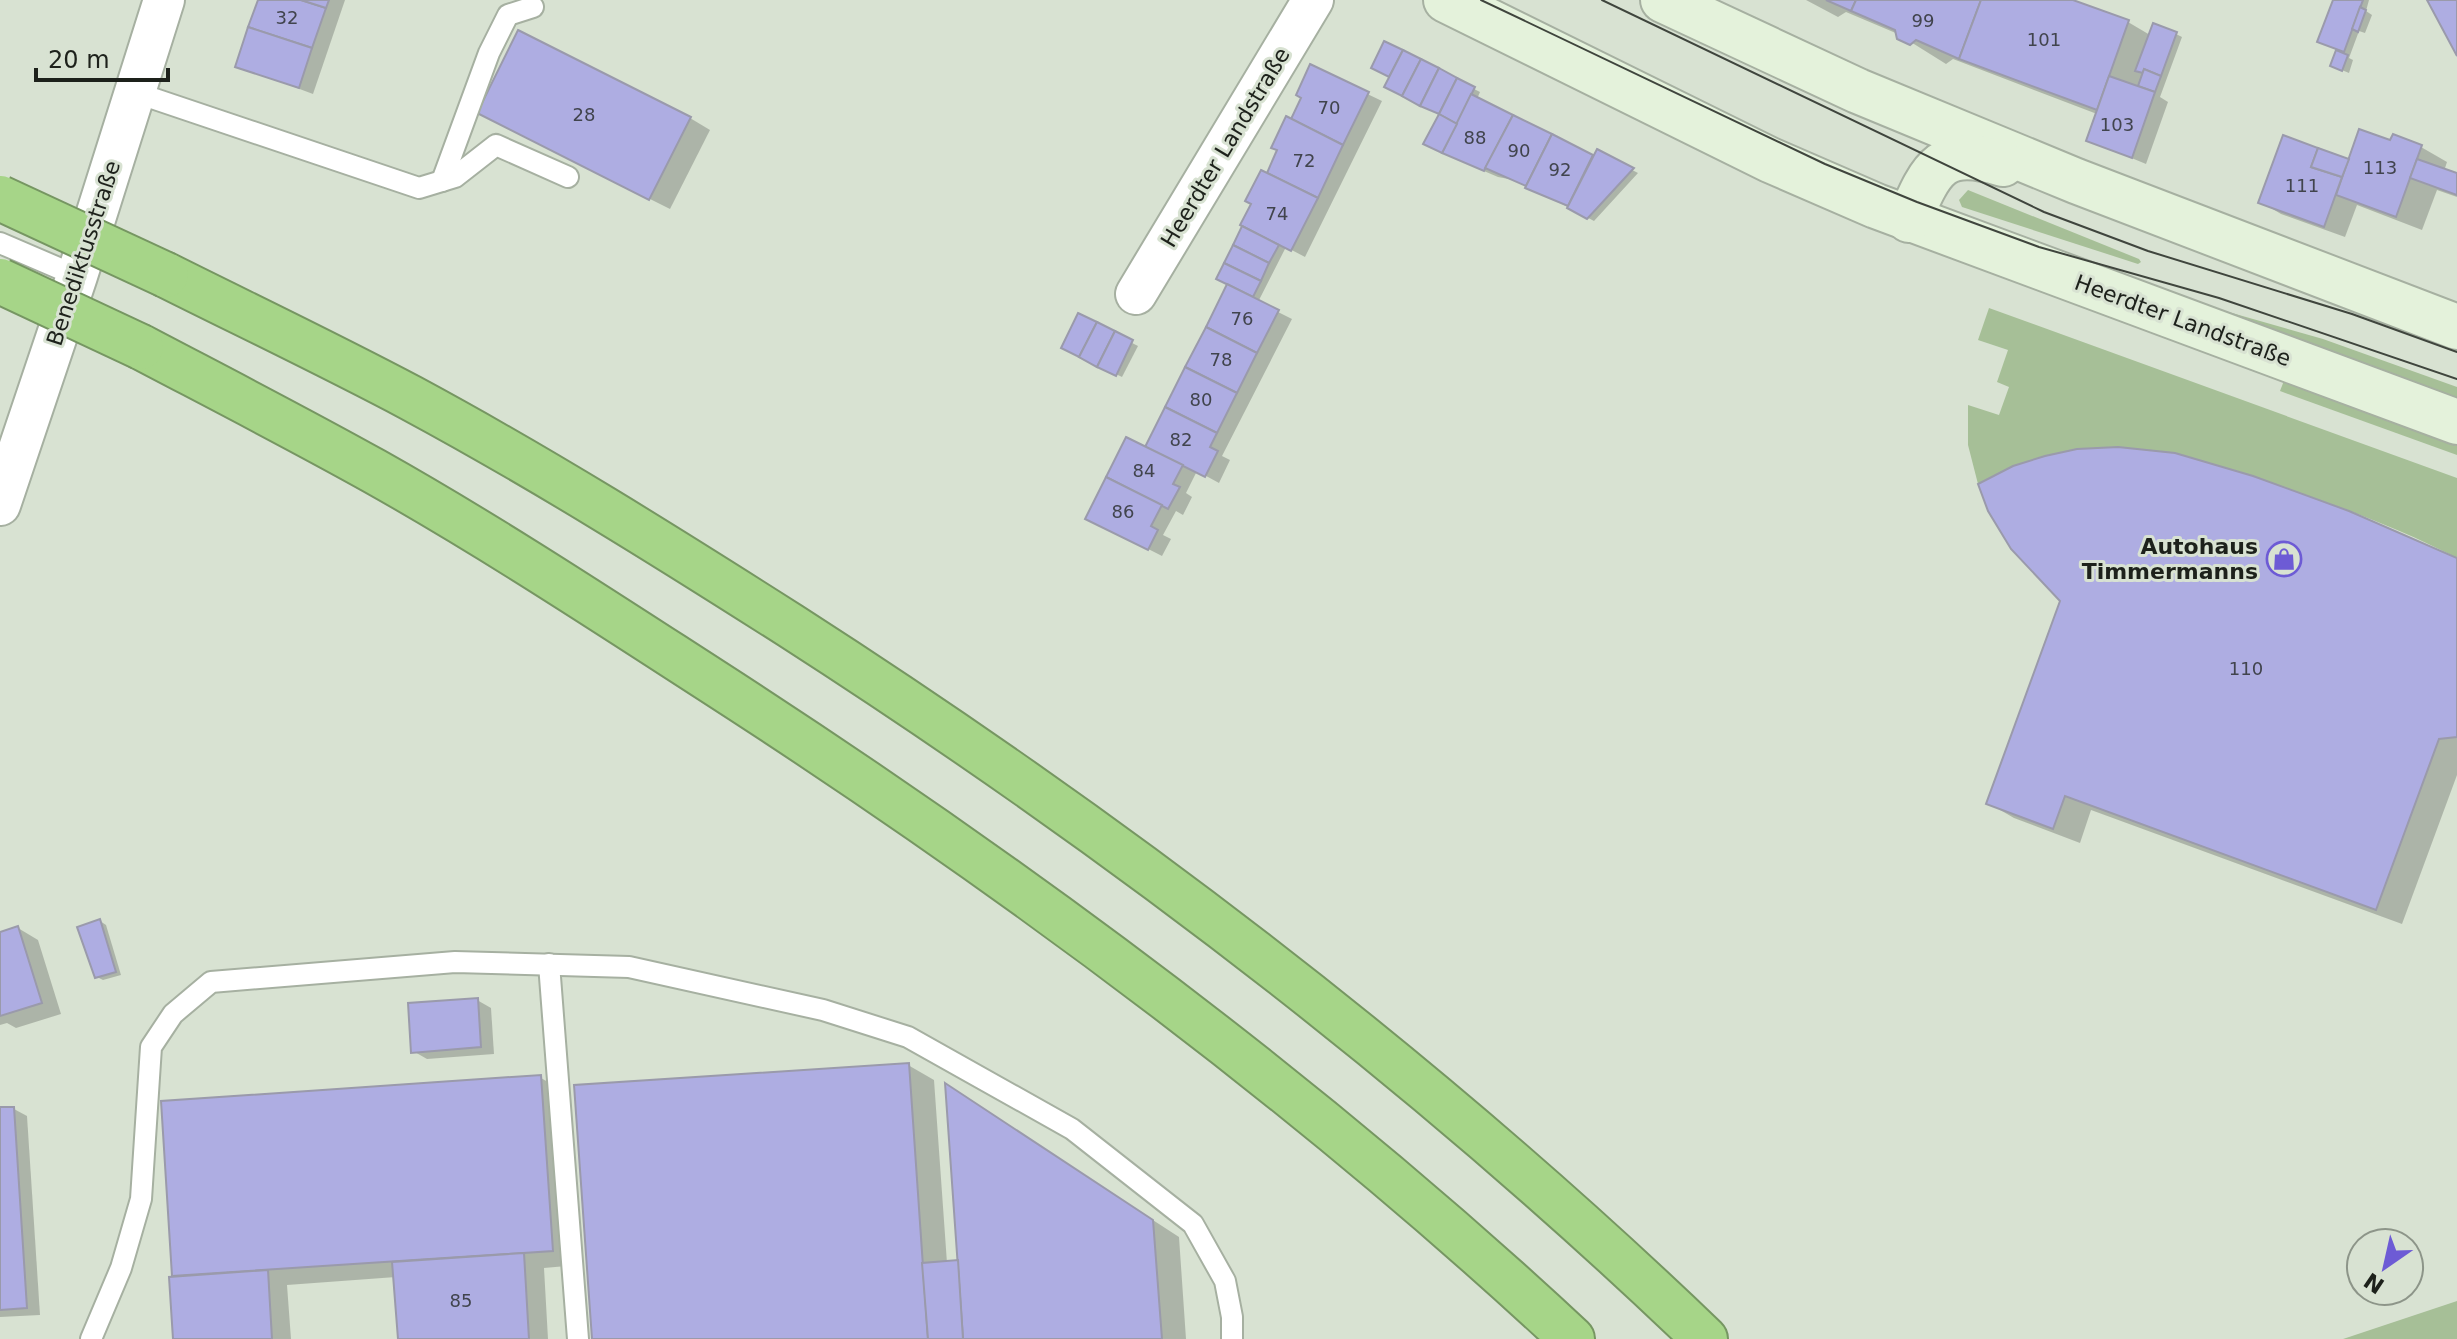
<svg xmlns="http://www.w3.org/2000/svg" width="2457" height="1339" font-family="'DejaVu Sans',sans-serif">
<rect width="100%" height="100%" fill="#d8e2d2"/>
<g fill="#a6bf97">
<path d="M1968,190L2139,259L2141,262L2138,264L1962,207L1959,200Z"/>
<path d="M2176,297L2323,339L2457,387V399Z"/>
<path d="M1989,308L2457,478V558C2405,531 2349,510 2294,491C2182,452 2088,422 1978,484L1968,445V405L1999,415L2009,387L1997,382L2008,350L1978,340Z"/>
<path d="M2285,378L2457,446V455L2280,391Z"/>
<path d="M2457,1301V1339H2343Z"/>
</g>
<g fill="#0003">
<path d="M260,0H345L313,94L238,66Z"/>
<path d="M1806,0H2067L2128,22L2150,35L2176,34L2182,37L2160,97L2168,102L2146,164L2088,140L2097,114L1953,59L1946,64L1898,34L1846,12L1838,17Z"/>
<path d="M2336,0H2369L2366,11L2372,15L2365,33L2359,31L2349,58L2353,60L2349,73L2332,66L2339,50Z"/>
<path d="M1385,44L1480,92L1477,99L1594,158L1597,152L1638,173L1594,221L1519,181L1498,177L1458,160L1426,143L1441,114L1374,67Z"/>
<path d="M1311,67L1382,101L1305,257L1286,247L1258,302L1292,319L1222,456L1230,460L1219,483L1197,471L1186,493L1192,497L1183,515L1176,511L1163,535L1171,539L1162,556L1101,525L1146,450L1255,231L1268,176L1303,97Z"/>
<path d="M690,118L710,130L670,209L500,124Z"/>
<path d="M2392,143L2421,147L2447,162L2444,171L2457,175V197L2437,190L2422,230L2357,205L2345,237L2281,214L2261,202Z"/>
<path d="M1079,316L1138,346L1122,377L1063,348Z"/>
<path d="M2457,562V775L2402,924L2091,810L2080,843L2014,818L1988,803Z"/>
<path d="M100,921L106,925L121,975L103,980L97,977Z"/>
<path d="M18,928L38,940L61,1014L16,1028L7,1023L0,1025V934Z"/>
<path d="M477,1000L491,1008L494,1054L427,1059L413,1051Z"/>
<path d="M908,1065L934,1080L947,1263L960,1262L948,1087L1179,1237L1186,1339H594Z"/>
<path d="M541,1078L567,1093L578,1265L544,1268L548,1339H400L396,1277L287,1285L291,1339H175L180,1279L174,1275Z"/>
<path d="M0,1109H14L27,1116L40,1315L0,1317Z"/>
</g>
<g fill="#aeade2" stroke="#9a9aab" stroke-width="2">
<path d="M258,0H301L326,8L312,48L248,27Z"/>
<path d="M301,0H329L326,8Z"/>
<path d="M1826,0H1856L1851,11Z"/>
<path d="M1856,0H1981L1959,59L1916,40L1910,45L1897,39L1895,30L1851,11Z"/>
<path d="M1981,0H2073L2129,20L2097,110L1959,59Z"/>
<path d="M2333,0H2363L2344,52L2317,42Z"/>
<path d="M2427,0H2457V56Z"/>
<path d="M2360,7L2366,10L2358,32L2352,29Z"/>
<path d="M2153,23L2177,32L2161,76L2144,69L2143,73L2135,71Z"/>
<path d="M248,27L312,48L299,88L235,67Z"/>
<path d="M518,30L691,117L649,200L477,113Z"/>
<path d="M1384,41L1403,50L1389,77L1371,68Z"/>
<path d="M1403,50L1421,59L1402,96L1384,87Z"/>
<path d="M2336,50L2348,55L2342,71L2330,66Z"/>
<path d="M1421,59L1439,68L1420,106L1402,96Z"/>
<path d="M1310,64L1369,92L1343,145L1291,119L1301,98L1296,95Z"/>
<path d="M1439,68L1457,78L1439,114L1420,106Z"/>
<path d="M2144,69L2161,76L2155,92L2138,86Z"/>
<path d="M2109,76L2155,92L2132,158L2086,141Z"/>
<path d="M1457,78L1475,87L1457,124L1439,114Z"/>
<path d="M1471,94L1513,115L1484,171L1442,153Z"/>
<path d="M1439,114L1457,124L1442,153L1423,144Z"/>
<path d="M1513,115L1552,134L1526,186L1485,168Z"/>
<path d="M1286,116L1343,145L1318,198L1267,173L1277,150L1271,148Z"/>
<path d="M2359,129L2390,140L2393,134L2422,145L2396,217L2336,195Z"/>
<path d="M1552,134L1593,155L1568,206L1525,188Z"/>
<path d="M2283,135L2318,148L2311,167L2342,177L2324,227L2258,203Z"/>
<path d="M2318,148L2349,159L2342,177L2311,167Z"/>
<path d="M1597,149L1634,168L1587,219L1567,208Z"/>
<path d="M2417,159L2457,173V195L2410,178Z"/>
<path d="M1261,170L1318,198L1291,251L1240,225L1251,204L1245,201Z"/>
<path d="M1242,226L1279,245L1269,263L1233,245Z"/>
<path d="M1233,245L1269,263L1261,281L1224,263Z"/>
<path d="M1224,263L1261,281L1253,297L1216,279Z"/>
<path d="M1227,284L1279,310L1257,353L1206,327Z"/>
<path d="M1078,313L1097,322L1079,357L1061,348Z"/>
<path d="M1097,322L1115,331L1097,367L1079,357Z"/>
<path d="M1206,327L1257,353L1237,393L1185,367Z"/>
<path d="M1115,331L1133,340L1116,376L1097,367Z"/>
<path d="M1185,367L1237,393L1217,433L1165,407Z"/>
<path d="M1165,407L1217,433L1210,447L1218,451L1205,477L1145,447Z"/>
<path d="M1126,437L1183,465L1173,484L1180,487L1168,509L1106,477Z"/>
<path d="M2118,447L2175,453L2253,476L2349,511L2457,558V737L2439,739L2376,910L2065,796L2053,829L1986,804L2060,601L2011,549L1988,511L1978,484L2013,466L2045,456L2077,449Z"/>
<path d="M1106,477L1162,505L1151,526L1158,530L1148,550L1085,519Z"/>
<path d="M100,919L116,972L95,978L77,927Z"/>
<path d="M18,926L42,1003L0,1016V932Z"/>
<path d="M478,998L481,1047L411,1053L408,1003Z"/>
<path d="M909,1063L928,1339H592L574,1085Z"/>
<path d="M541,1075L553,1251L172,1276L161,1101Z"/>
<path d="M945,1083L1153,1220L1162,1339H963Z"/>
<path d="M0,1107H14L27,1308L0,1310Z"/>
<path d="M524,1253L529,1339H398L392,1262Z"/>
<path d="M958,1260L963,1339H928L922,1263Z"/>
<path d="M268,1270L272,1339H173L169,1277Z"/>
</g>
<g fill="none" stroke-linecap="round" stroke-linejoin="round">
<g stroke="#a6b0a1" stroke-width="24">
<g id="lane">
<path d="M134,92L419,188L455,177L496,145L568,177"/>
<path d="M442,181L489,53L508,15L533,7"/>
<path d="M0,243L77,276"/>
<path d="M549,964L578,1339"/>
<path d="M91,1339L121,1268L141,1199L151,1047L173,1014L211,982L455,962L629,967L823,1010L908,1037L1072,1129L1193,1224L1225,1281L1232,1317V1339"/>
</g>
</g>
<g stroke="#a6b0a1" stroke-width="44">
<g id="street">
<path d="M1136,294L1313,0"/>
<path d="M0,505L77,276L164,0"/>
</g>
</g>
<g stroke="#a6b0a1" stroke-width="48">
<g id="secondary">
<path d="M1446,0L1770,160L1876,206L2457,422"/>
<path d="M1663,0L1858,91L2076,181L2457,327"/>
<path d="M1909,220C1932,166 1942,145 2003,164"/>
</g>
</g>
<g stroke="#769662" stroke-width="48">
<g id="highway">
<path d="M166,275C248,316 330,355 411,398C541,468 667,547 791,626C1116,835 1426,1071 1705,1339"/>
<path d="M141,347C219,388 297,428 374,471C488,535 599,608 709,679C1013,875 1307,1092 1572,1339"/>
</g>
</g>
<use href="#lane" stroke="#fff" stroke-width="20"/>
<use href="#street" stroke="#fff" stroke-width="40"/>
<use href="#secondary" stroke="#e4f2db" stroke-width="44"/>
<use href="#highway" stroke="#a6d588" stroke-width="44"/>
<g stroke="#3f453d" stroke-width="2">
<path d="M1481,0L1825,164L1917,202L2039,247L2219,298L2457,379"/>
<path d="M1602,0L2044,212L2148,251L2352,314L2457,352"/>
</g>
<g stroke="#769662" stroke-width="48" stroke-linecap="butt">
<g id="highway-bridge">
<path d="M0,198L166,275"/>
<path d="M0,281L141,347"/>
</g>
</g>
<use href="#highway-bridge" stroke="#a6d588" stroke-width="44"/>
</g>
<defs>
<g id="shop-ring" transform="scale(1.8)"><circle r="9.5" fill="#d8e2d2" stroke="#6d5bd5" stroke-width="1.5"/><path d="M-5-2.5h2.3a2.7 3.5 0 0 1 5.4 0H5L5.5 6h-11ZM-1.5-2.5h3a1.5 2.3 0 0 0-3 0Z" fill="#6d5bd5"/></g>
</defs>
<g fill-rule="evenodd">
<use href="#shop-ring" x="2284" y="559"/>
</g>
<g text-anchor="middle" stroke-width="6" stroke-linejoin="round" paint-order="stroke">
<g font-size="18" fill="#41444d">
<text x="287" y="24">32</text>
<text x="1923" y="27">99</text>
<text x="2044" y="46">101</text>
<text x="1329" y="114">70</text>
<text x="584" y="121">28</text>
<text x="2117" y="131">103</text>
<text x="1475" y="144">88</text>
<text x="1519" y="157">90</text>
<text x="1304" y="167">72</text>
<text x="2380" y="174">113</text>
<text x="1560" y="176">92</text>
<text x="2302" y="192">111</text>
<text x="1277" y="220">74</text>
<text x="1242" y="325">76</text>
<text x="1221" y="366">78</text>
<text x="1201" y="406">80</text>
<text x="1181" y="446">82</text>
<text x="1144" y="477">84</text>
<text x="1123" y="518">86</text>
<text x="2246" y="675">110</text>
<text x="461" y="1307">85</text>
</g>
<g font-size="22" fill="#1d211b" stroke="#d8e2d2">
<text transform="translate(1225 147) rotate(-59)" y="8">Heerdter Landstraße</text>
<text transform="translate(83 253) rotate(-72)" y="8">Benediktusstraße</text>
<text transform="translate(2183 320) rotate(20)" y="8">Heerdter Landstraße</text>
</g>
<g font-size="22" font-weight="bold" fill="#1d211b" stroke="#d8e2d2" text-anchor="end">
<text x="2258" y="554">Autohaus<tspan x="2258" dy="25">Timmermanns</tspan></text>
</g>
</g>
<g transform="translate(2385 1267) rotate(214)"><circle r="38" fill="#d8e2d2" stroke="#8d9589" stroke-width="2"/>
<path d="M0-6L14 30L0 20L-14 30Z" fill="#6d5bd5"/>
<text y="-12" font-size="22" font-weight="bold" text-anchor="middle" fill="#1d211b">N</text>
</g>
<path d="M36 68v12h132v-12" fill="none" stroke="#1d211b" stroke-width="4"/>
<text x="48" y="68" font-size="24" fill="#1d211b" stroke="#d8e2d2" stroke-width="6" paint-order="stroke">20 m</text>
</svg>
